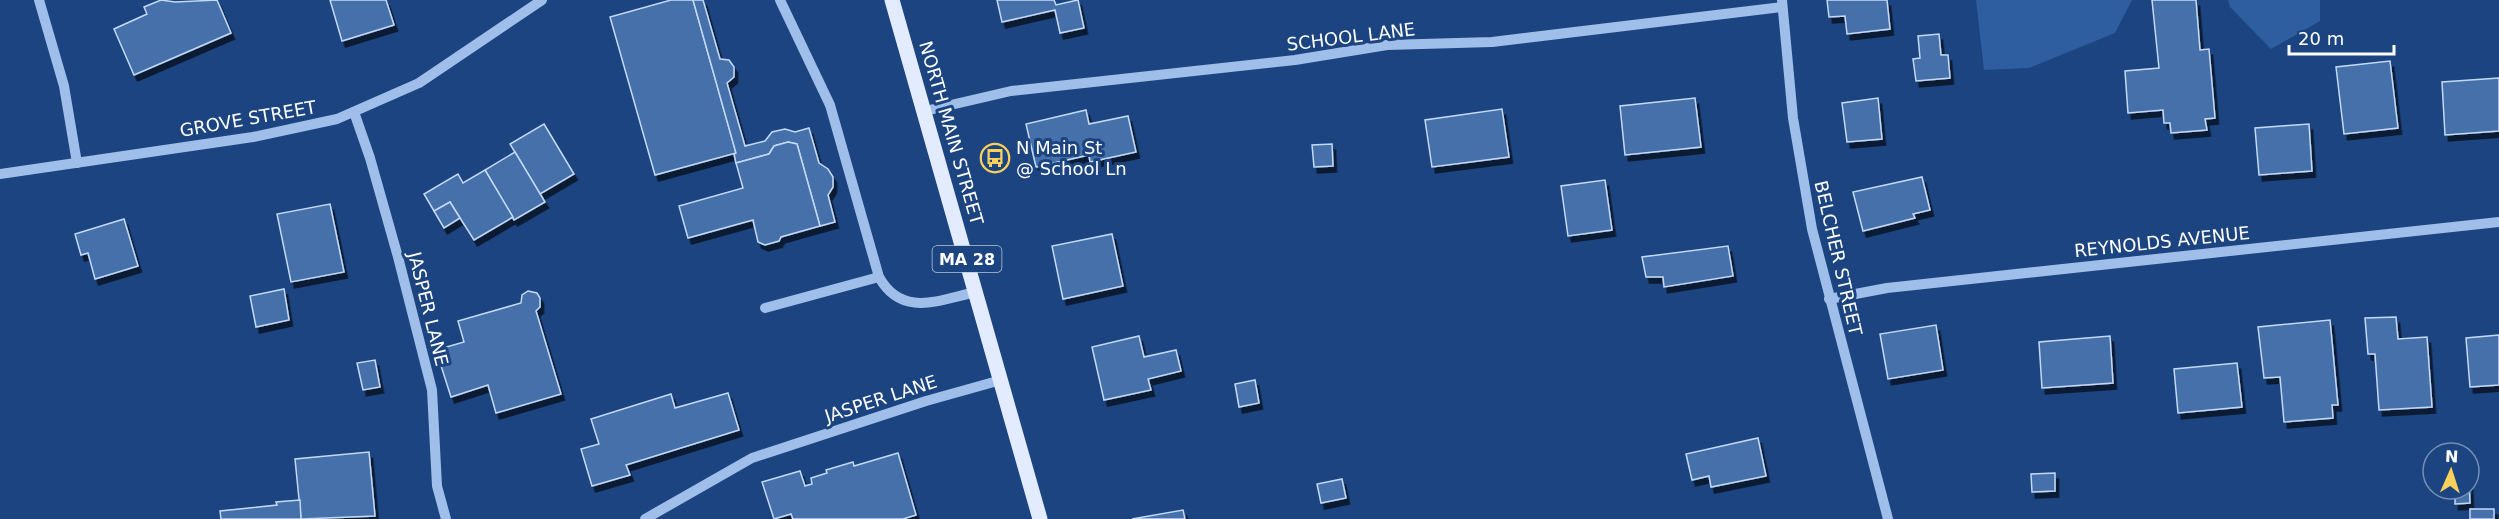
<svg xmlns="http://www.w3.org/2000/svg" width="2499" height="519" font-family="'DejaVu Sans',sans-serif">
<defs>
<filter id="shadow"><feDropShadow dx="3.5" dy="6" stdDeviation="0" flood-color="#0009"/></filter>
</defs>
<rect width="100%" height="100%" fill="#1b4480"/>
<g fill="#2e5e9f">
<path d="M1976,0H2132L2115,33L2029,68L1984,70Z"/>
<path d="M2228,0H2320V21L2271,49L2230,7Z"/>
</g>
<g fill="#446faa" stroke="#c3d9f7" stroke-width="1.5" filter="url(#shadow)">
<path d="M161,0L175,2L217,0L231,33L134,75L114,29L147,14L144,7Z"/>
<path d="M330,0H386L394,25L342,41Z"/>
<path d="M671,0H693L736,153L655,175L610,17Z"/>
<path d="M693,0H703L720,59L729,60L734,67V77L727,83L745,146L765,141L772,132L785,129L795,132L809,128L819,163L828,169L833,177V187L828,195L835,222L820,226L797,144L788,142L774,146L769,154L736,163L734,154L736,153Z"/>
<path d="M997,0H1054L1056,5L1078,0L1084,28L1060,33L1055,10L1002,22Z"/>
<path d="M1827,0H1887L1890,29L1847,34L1845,16L1829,17Z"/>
<path d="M2152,0H2196L2200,50L2209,49L2215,118L2205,119L2207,130L2171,133L2170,123H2164L2163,110L2128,113L2125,71L2159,68Z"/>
<path d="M1939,34L1941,55H1948L1950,78L1916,81L1913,59L1920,58L1918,36Z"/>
<path d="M2390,61L2398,128L2344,134L2336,67Z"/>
<path d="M2499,78V131L2445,135L2442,82Z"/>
<path d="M1695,98L1701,147L1625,155L1620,106Z"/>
<path d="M1878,98L1882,139L1847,142L1842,103Z"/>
<path d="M1502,109L1509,157L1432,167L1425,120Z"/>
<path d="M1086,110L1089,124L1128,116L1136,152L1090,162L1089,155L1036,167L1026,124Z"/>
<path d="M544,124L574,174L540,194L510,144Z"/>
<path d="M2309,124L2312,171L2259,175L2255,128Z"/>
<path d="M788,142L797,144L820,226L781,237L779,241L765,245L758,242L753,220L688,238L679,206L743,188L736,163L769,154L774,146Z"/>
<path d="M1332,144L1333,166L1314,167L1312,145Z"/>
<path d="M515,152L545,202L514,220L485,170Z"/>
<path d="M485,170L513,217L474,240L450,202L434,211L424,194L458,174L463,183Z"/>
<path d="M1922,177L1930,210L1913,214L1915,218L1863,231L1853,192Z"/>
<path d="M1605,180L1612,230L1568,236L1561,186Z"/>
<path d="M450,202L460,218L444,228L434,211Z"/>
<path d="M330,204L344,272L291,282L277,214Z"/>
<path d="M124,219L138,266L95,279L88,253L81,255L75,234Z"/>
<path d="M1112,234L1123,286L1063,299L1052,246Z"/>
<path d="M1728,246L1733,276L1664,287L1663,277H1646L1642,257Z"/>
<path d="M284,289L289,320L256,327L250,296Z"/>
<path d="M528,291L537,293L540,298V307L536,311L561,394L496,413L488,385L451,397L436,350L464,342L458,321L521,303L522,295Z"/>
<path d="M2396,317L2398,339L2427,337L2432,407L2379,410L2375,354H2368L2365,318Z"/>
<path d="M2330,320L2338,405H2332L2333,418L2284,422L2280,377L2264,378L2258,327Z"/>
<path d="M1936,325L1943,370L1888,379L1880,334Z"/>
<path d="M2499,335V385L2470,387L2466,338Z"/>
<path d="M1139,336L1144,357L1176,350L1181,371L1148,379L1151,390L1104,400L1092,347Z"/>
<path d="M2110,336L2113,383L2042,388L2039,342Z"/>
<path d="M375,360L380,387L363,390L357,363Z"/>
<path d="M2237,363L2242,407L2178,413L2174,369Z"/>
<path d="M1255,380L1259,403L1239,407L1235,384Z"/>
<path d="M728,393L739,430L626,465L630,475L592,486L581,449L599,444L591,419L671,394L675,408Z"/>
<path d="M1758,438L1766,476L1711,487L1709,476L1692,480L1686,454Z"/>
<path d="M369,452L375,516L301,519L295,459Z"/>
<path d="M898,453L916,515L903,519H793L791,514L774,519L762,482L800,471L805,486L812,484L811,478L827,473L826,470L853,462L854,466Z"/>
<path d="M2055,473V491L2032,492L2031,474Z"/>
<path d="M2469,478L2470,503L2455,504V489H2469Z"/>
<path d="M1342,479L1346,498L1321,503L1317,484Z"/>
<path d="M300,500L301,519H221L220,511L277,505L276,502Z"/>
<rect x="2470" y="509" width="24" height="10"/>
<path d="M1183,510L1185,519H1132Z"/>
</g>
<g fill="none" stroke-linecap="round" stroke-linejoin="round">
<g stroke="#9fbfea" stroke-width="10">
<path d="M39,0L64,86L77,163"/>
<path d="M780,0L830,105L879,277C902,318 939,300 976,292"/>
<path d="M1782,0L1793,118L1812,229L1888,519"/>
<path d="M925,111L1011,91L1295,60L1387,45L1492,42L1782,7"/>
<path d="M354,112L370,158L398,257L432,390L437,486L446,519"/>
<path d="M0,174L253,137L337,119L419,83L542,0"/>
<path d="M1829,299L1887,288L2499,222"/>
<path d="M765,308L879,277"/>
<path d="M645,519L752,458L926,401L1001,380"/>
</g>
<path stroke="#e2ecfe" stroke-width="15" d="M892,0L1040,519"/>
</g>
<defs>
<g id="bus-ring" transform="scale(1.5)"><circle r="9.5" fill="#1b4480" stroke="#fbd15c" stroke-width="1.5"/><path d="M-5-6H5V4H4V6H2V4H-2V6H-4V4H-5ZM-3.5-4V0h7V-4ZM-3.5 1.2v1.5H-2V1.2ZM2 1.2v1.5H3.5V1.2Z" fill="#fbd15c"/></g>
</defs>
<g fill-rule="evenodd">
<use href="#bus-ring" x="995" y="158"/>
</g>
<g text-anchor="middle" stroke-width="6" stroke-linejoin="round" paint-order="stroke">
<rect fill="#1b4480" stroke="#bbc7d9" stroke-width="1.5" x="932.5" y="246" width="69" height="26" rx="4.5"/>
<g font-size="16" font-weight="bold" fill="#fff">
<text x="967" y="265">MA 28</text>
</g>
<g font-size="18" fill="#fff" stroke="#1b4480">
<text transform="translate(1351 37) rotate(-7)" y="6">SCHOOL LANE</text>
<text transform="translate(248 119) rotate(-10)" y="6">GROVE STREET</text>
<text transform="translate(951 133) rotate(74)" y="6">NORTH MAIN STREET</text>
<text transform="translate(2162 242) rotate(-6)" y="6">REYNOLDS AVENUE</text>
<text transform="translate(1838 258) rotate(77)" y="6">BELCHER STREET</text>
<text transform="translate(428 309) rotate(76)" y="6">JASPER LANE</text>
<text transform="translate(881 399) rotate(-18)" y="6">JASPER LANE</text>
</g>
<g font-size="18" fill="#fff" stroke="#1b4480" text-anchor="start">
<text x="1016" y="154">N Main St<tspan x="1016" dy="21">@ School Ln</tspan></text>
</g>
</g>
<g transform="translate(2451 471) rotate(3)"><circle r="28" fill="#1b4480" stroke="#768fb3" stroke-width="1.5"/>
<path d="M0-4.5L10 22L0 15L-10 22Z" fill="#fbd15c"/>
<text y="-9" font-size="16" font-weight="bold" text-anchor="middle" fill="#ffffff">N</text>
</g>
<path d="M2289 45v9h105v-9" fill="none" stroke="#ffffff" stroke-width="3"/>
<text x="2298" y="45" font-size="18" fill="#ffffff" stroke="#1b4480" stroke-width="4.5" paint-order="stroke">20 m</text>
</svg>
